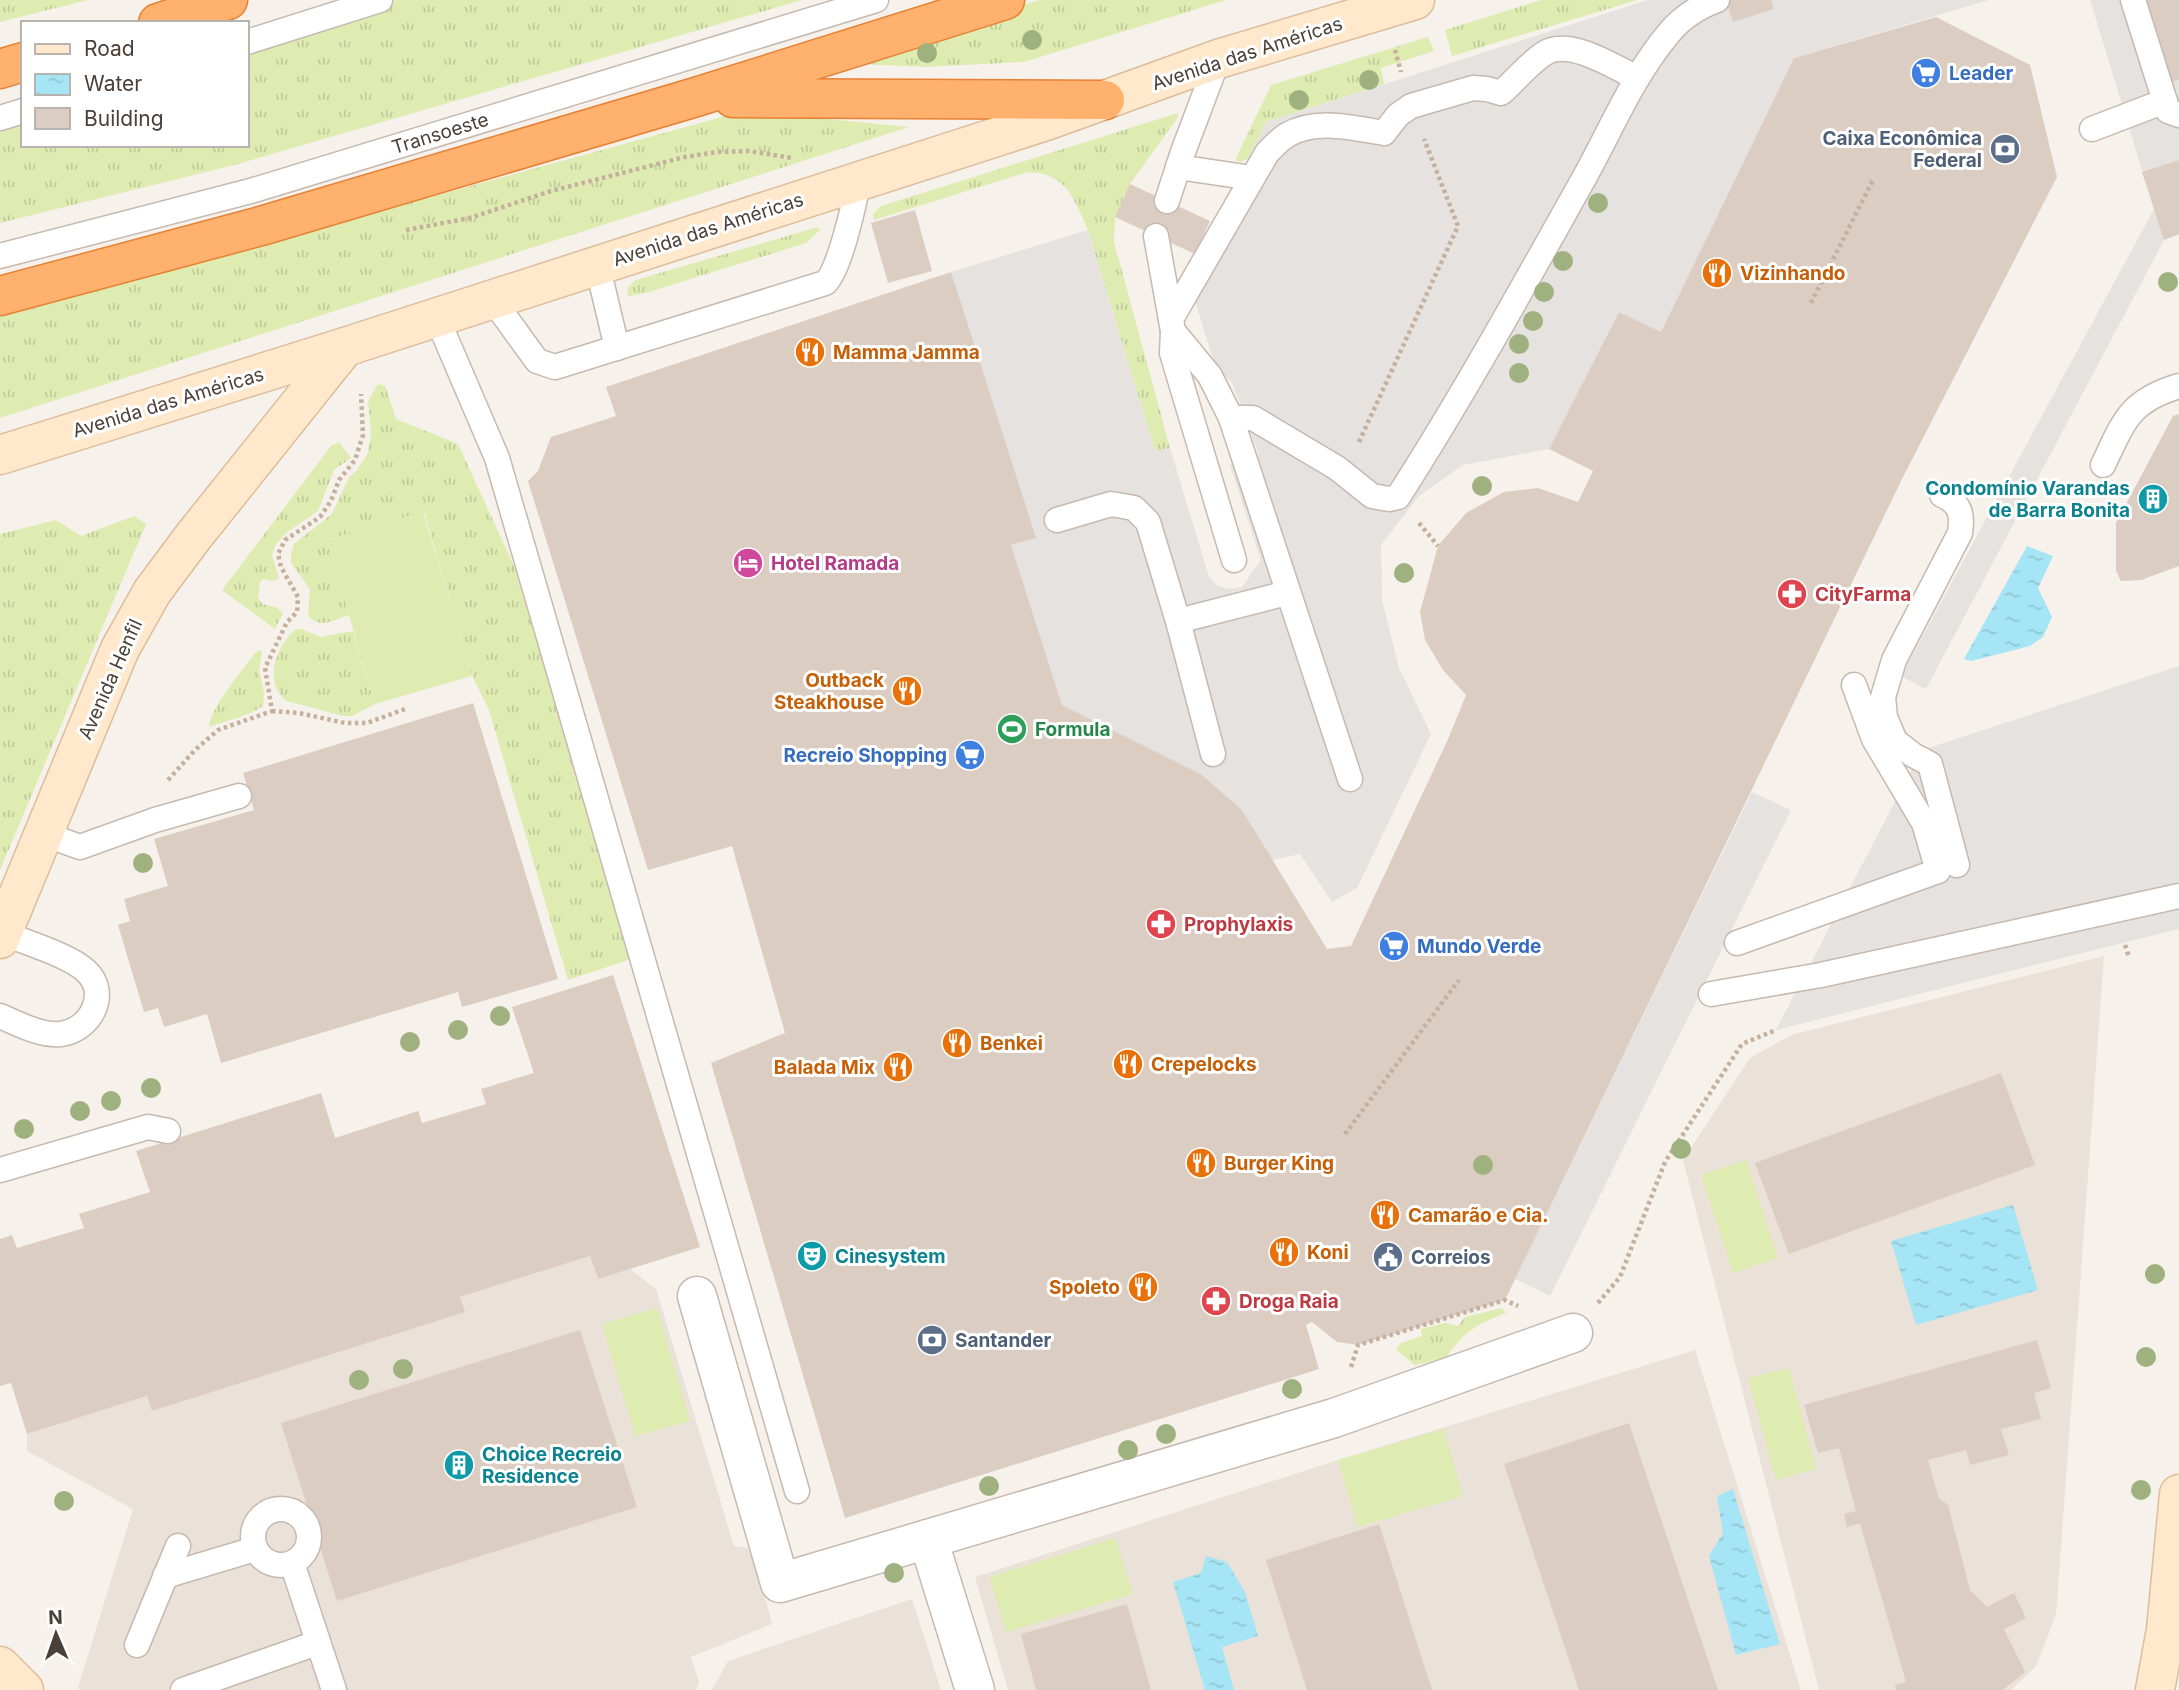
<svg xmlns="http://www.w3.org/2000/svg" width="2179" height="1690" font-family="Inter,sans-serif">
<defs>
<pattern id="grass-tufts" width="24" height="20" patternUnits="userSpaceOnUse" patternTransform="scale(1.75)"><rect width="24" height="20" fill="#deecb2"/><path d="M3 7l-1-3M5 7V3M7 7l1-3M15 17l-1-3M17 17v-4M19 17l1-3" fill="none" stroke="#c0cb9a"/></pattern>
<pattern id="water-ripples" width="26" height="14" patternUnits="userSpaceOnUse" patternTransform="scale(1.75)"><rect width="26" height="14" fill="#a5e5f5"/><path d="M2 4q2-2 4 0t4 0M15 11q2-2 4 0t4 0" fill="none" stroke="#90c6d3"/></pattern>
</defs>
<rect width="100%" height="100%" fill="#f6f1eb"/>
<g fill="#eae1d9">
<path d="M2104,956L2056,1615L2036,1666L2011,1690H1819L1683,1160L1750,1058L1791,1035Z"/>
<path d="M590,1256L598,1279L630,1269L656,1289L734,1546L752,1548L772,1624L691,1657L699,1682L696,1690H81L78,1688L133,1509L27,1451V1434L147,1396L464,1312L460,1297Z"/>
<path d="M1695,1350L1801,1690H1008L975,1577L1338,1460Z"/>
<path d="M912,1599L941,1690H712L728,1661Z"/>
</g>
<g fill="url(#grass-tufts)">
<path d="M0,0H88L0,22Z"/>
<path d="M395,0H802L238,164L0,223V128L23,121V145H247V48Z"/>
<path d="M1039,0H1226L1024,62L925,67L839,63Z"/>
<path d="M1541,0H1637L1452,56L1445,30Z"/>
<path d="M1428,37L1434,51L1381,68L1384,84L1266,122L1248,158L1241,162L1237,161L1236,158L1271,85Z"/>
<path d="M744,111L909,127L0,418V315Z"/>
<path d="M1178,113V117L1130,184L1115,217L1114,242L1170,448L1155,451L1088,230C1073,198 1068,174 1028,172L874,220L873,214L881,206Z"/>
<path d="M818,227L820,230L806,243L646,293L629,296L627,294L628,287L636,280Z"/>
<path d="M378,384L385,386L396,419L458,444L525,590L634,958L568,980L489,710L472,676L424,512L327,540L349,615C334,620 319,630 308,615L310,589L291,563V554L294,544L332,514L349,477L357,470L368,453L371,433L368,401Z"/>
<path d="M339,442L351,458L334,470L318,511L286,533L275,546L272,555L279,578L275,581L263,579L260,582L258,598L262,604L276,607L283,613L275,629L222,590L331,446Z"/>
<path d="M134,516L146,524L0,870V534L56,520L81,536Z"/>
<path d="M296,629H301L321,637L353,631L375,704L352,716H343L287,701C263,684 275,646 296,629Z"/>
<path d="M259,650L262,652L259,671L264,693L263,706L249,714L209,727C208,711 244,668 255,653Z"/>
<path d="M1502,1308L1506,1313C1477,1324 1463,1332 1446,1358L1415,1365L1396,1350L1401,1343L1422,1336L1421,1329L1445,1323L1458,1326L1465,1317Z"/>
</g>
<g fill="#deecb2">
<path d="M423,512L472,676L375,704L327,540Z"/>
<path d="M1746,1160L1778,1258L1733,1273L1701,1175Z"/>
<path d="M657,1308L690,1421L635,1436L602,1324Z"/>
<path d="M1789,1368L1816,1469L1776,1480L1748,1378Z"/>
<path d="M1444,1429L1463,1496L1358,1527L1338,1460Z"/>
<path d="M1115,1538L1133,1594L1006,1632L989,1577Z"/>
</g>
<g fill="#e5e2df">
<path d="M1648,0H1989L1794,58L1661,332L1619,312L1549,449L1463,465L1419,496L1381,545L1382,600L1399,668L1431,734L1357,888L1332,902L1300,854L1272,860L1242,810L1201,774L1062,705L1011,545L951,272L1088,230L1155,451L1170,448L1209,577L1218,586L1228,589L1242,587L1261,560L1230,465L1259,455L1232,382L1217,372L1190,285L1199,256L1266,122Z"/>
<path d="M2090,0H2179V234L2164,240L1926,689L1901,676L2154,209Z"/>
<path d="M2179,666V929L1776,1030L1922,750Z"/>
<path d="M1752,792L1791,810L1550,1296L1515,1279Z"/>
</g>
<g fill="url(#water-ripples)">
<path d="M2027,546L2053,556L2038,588L2052,617L2043,637L2030,646L1971,661L1964,659Z"/>
<path d="M2013,1205L2038,1290L1916,1325L1891,1241Z"/>
<path d="M1733,1489L1780,1644L1736,1655L1709,1556L1723,1533L1717,1496Z"/>
<path d="M1206,1556L1227,1562L1245,1592L1258,1636L1222,1647L1234,1690H1205L1173,1582L1201,1573Z"/>
</g>
<g fill="#dccdc3">
<path d="M1726,0H1771L1774,9L1733,22Z"/>
<path d="M2146,0H2179V79L2172,82Z"/>
<path d="M1936,17L2030,65L2057,177L1902,479L1505,1300L1358,1345L1337,1342L1312,1322L1306,1325L1319,1369L845,1518L711,1063L785,1033L732,846L648,870L528,481L538,471L551,437L616,416L606,387L951,272L1036,538L1011,545L1062,705L1201,774L1242,810L1327,949L1351,946L1449,737L1466,695L1443,670L1425,640L1420,612L1438,546L1466,513L1504,492L1538,488L1578,502L1593,471L1549,449L1619,312L1661,332L1794,58Z"/>
<path d="M2179,160V234L2164,240L2142,172Z"/>
<path d="M1130,184L1210,221L1195,254L1115,217Z"/>
<path d="M915,210L932,271L888,283L871,223Z"/>
<path d="M2179,414V566L2141,580L2121,581L2116,571V523L2173,416Z"/>
<path d="M473,703L558,979L462,1007L458,992L221,1063L207,1014L164,1027L158,1008L144,1012L118,925L130,921L124,899L168,886L154,839L254,810L243,773Z"/>
<path d="M613,975L700,1247L598,1279L590,1256L460,1297L465,1312L152,1411L147,1396L27,1434L11,1383L0,1386V1239L12,1235L17,1248L84,1228L79,1214L150,1192L136,1151L321,1093L335,1138L418,1111L422,1123L486,1104L481,1089L534,1073L512,1007Z"/>
<path d="M2001,1073L2035,1165L1789,1254L1755,1163Z"/>
<path d="M580,1330L637,1507L337,1601L281,1423Z"/>
<path d="M2037,1340L2051,1388L2034,1393L2041,1419L2001,1429L2009,1455L1970,1465L1966,1450L1928,1460L1939,1499L1948,1505L1970,1590L1987,1607L2014,1593L2026,1618L2004,1629L2025,1672L2003,1690H1896L1895,1685L1906,1682L1860,1523L1847,1527L1844,1514L1856,1511L1839,1448L1818,1453L1804,1405Z"/>
<path d="M1629,1423L1718,1690H1579L1504,1464Z"/>
<path d="M1379,1524L1432,1690H1307L1266,1560Z"/>
<path d="M1127,1604L1151,1690H1036L1021,1634Z"/>
</g>
<g fill="none" stroke-linecap="round" stroke-linejoin="round">
<g stroke="#c6b9b0" stroke-width="27">
<g id="lane">
<path d="M2133,0L2168,111L2179,115"/>
<path d="M247,42L380,0"/>
<path d="M0,118L23,111"/>
<path d="M2092,129L2165,101"/>
<path d="M1178,167L1252,178"/>
<path d="M1167,201L1183,152L1218,59"/>
<path d="M1156,236L1173,331L1210,376L1231,418L1350,779"/>
<path d="M0,256L254,190L876,0"/>
<path d="M597,264L617,348"/>
<path d="M492,299L537,361L555,367L825,283C839,273 855,201 858,182"/>
<path d="M439,317L443,332L497,458L797,1491"/>
<path d="M1171,319L1267,153C1273,147 1280,139 1287,135C1316,118 1353,128 1384,133L1398,115L1411,106L1473,88L1487,89L1501,93C1515,81 1529,63 1545,53C1570,38 1614,67 1637,78"/>
<path d="M1173,331L1172,353L1234,560"/>
<path d="M1231,418H1253L1337,468L1372,496L1389,499L1398,497C1464,394 1523,287 1583,180C1611,130 1632,77 1669,33C1682,17 1698,7 1717,0"/>
<path d="M2103,465C2124,421 2129,401 2179,386"/>
<path d="M1942,495C1960,503 1963,514 1960,533L1894,660L1883,697L1885,717L1895,741L1913,755L1930,764L1957,865"/>
<path d="M1057,520L1111,504L1134,508L1148,522L1178,621L1213,754"/>
<path d="M1178,621L1287,593"/>
<path d="M44,834L80,847L155,820L239,796"/>
<path d="M1737,943L1938,871L1924,823L1874,739L1854,685"/>
<path d="M1711,994L1821,975L2179,896"/>
<path d="M0,1016C19,1024 40,1036 61,1034C91,1030 110,993 86,971C69,955 24,942 3,933"/>
<path d="M0,1170L148,1127L168,1131"/>
<circle cx="281" cy="1537" r="28"/>
<path d="M292,1563L334,1690"/>
<path d="M165,1576L255,1549"/>
<path d="M137,1645L178,1546"/>
<path d="M183,1690L317,1643"/>
</g>
</g>
<g stroke="#c6b9b0" stroke-width="41">
<g id="street">
<path d="M697,1296L780,1583L1334,1418L1573,1333"/>
<path d="M928,1539L975,1690"/>
</g>
</g>
<g stroke="#dcbd9b" stroke-width="41">
<g id="secondary">
<path d="M0,455L345,347L1049,120L1218,59L1415,0"/>
<path d="M0,939L120,649L152,592L193,537L345,347"/>
<path d="M0,1666L24,1690"/>
<path d="M2155,1690L2166,1630L2179,1494"/>
</g>
</g>
<g stroke="#e78134" stroke-width="41">
<g id="highway">
<path d="M158,23L228,0"/>
<path d="M0,69L23,62"/>
<path d="M733,98L1105,100"/>
<path d="M0,296L261,226L696,97L1005,0"/>
</g>
</g>
<g stroke="#c5af9d" stroke-width="4.5" stroke-dasharray="3.5 3.5" stroke-linecap="butt">
<path d="M1395,50L1401,72"/>
<path d="M406,230L470,218L551,191L685,157L717,152L749,151L792,158"/>
<path d="M1811,303L1873,180"/>
<path d="M1359,442L1458,226L1424,139"/>
<path d="M1419,523L1438,546"/>
<path d="M272,711L299,713L345,723H367L405,709"/>
<path d="M168,780L195,750L218,730L272,711L265,668L287,622L297,612L298,597L281,567L278,554L285,540L320,517L331,501L339,480L355,460L363,435L361,394"/>
<path d="M2125,945L2129,957"/>
<path d="M1345,1134L1459,980"/>
<path d="M1598,1303L1620,1277L1665,1162L1742,1044L1776,1030"/>
<path d="M1351,1367L1358,1345L1505,1300L1518,1306"/>
</g>
<use href="#lane" stroke="#fff" stroke-width="24"/>
<use href="#street" stroke="#fff" stroke-width="38"/>
<use href="#secondary" stroke="#ffe8cc" stroke-width="38"/>
<use href="#highway" stroke="#ffb16d" stroke-width="38"/>
</g>
<g fill="#9fb17e">
<circle cx="1032" cy="40" r="10"/>
<circle cx="927" cy="53" r="10"/>
<circle cx="1369" cy="80" r="10"/>
<circle cx="1299" cy="100" r="10"/>
<circle cx="1598" cy="203" r="10"/>
<circle cx="1563" cy="261" r="10"/>
<circle cx="2168" cy="282" r="10"/>
<circle cx="1544" cy="292" r="10"/>
<circle cx="1533" cy="321" r="10"/>
<circle cx="1519" cy="344" r="10"/>
<circle cx="1519" cy="373" r="10"/>
<circle cx="1482" cy="486" r="10"/>
<circle cx="1404" cy="573" r="10"/>
<circle cx="143" cy="863" r="10"/>
<circle cx="500" cy="1016" r="10"/>
<circle cx="458" cy="1030" r="10"/>
<circle cx="410" cy="1042" r="10"/>
<circle cx="151" cy="1088" r="10"/>
<circle cx="111" cy="1101" r="10"/>
<circle cx="80" cy="1111" r="10"/>
<circle cx="24" cy="1129" r="10"/>
<circle cx="1681" cy="1149" r="10"/>
<circle cx="1483" cy="1165" r="10"/>
<circle cx="2155" cy="1274" r="10"/>
<circle cx="2146" cy="1357" r="10"/>
<circle cx="403" cy="1369" r="10"/>
<circle cx="359" cy="1380" r="10"/>
<circle cx="1292" cy="1389" r="10"/>
<circle cx="1166" cy="1434" r="10"/>
<circle cx="1128" cy="1450" r="10"/>
<circle cx="989" cy="1486" r="10"/>
<circle cx="2141" cy="1490" r="10"/>
<circle cx="64" cy="1501" r="10"/>
<circle cx="894" cy="1573" r="10"/>
</g>
<defs>
<g id="supermarket-disc" transform="scale(1.575)"><circle r="9.5" fill="#3f7fe0" stroke="#fff"/><path d="M-6-5.5h2.5l.6 2H6L4.5 2H-2.5L-4.4-4H-6ZM-1.5 3.2a1.3 1.3 0 1 0 .1 0ZM3 3.2a1.3 1.3 0 1 0 .1 0Z" fill="#fff"/></g>
<g id="bank-disc" transform="scale(1.575)"><circle r="9.5" fill="#5c6f8a" stroke="#fff"/><path d="M-6-4H6V4H-6ZM0-2.3a2.3 2.3 0 1 0 0 4.6a2.3 2.3 0 1 0 0-4.6Z" fill="#fff"/></g>
<g id="restaurant-disc" transform="scale(1.575)"><circle r="9.5" fill="#e8710a" stroke="#fff"/><path d="M-5-6h1v4h1v-4h1v4h1v-4h1v5L-1.5 .5V6h-2V.5L-5-1ZM5-6V6H3V1.5H1.5Q1.5-4 5-6Z" fill="#fff"/></g>
<g id="building-disc" transform="scale(1.575)"><circle r="9.5" fill="#0f9aa8" stroke="#fff"/><path d="M-4-6H4V6H1V3H-1V6H-4ZM-2.5-4.3h1.7v1.8h-1.7ZM.8-4.3h1.7v1.8H.8ZM-2.5-1h1.7V.8h-1.7ZM.8-1h1.7V.8H.8Z" fill="#fff"/></g>
<g id="hotel-disc" transform="scale(1.575)"><circle r="9.5" fill="#d1479c" stroke="#fff"/><path d="M-6-4.5h1.5V1H6V5H4.5V3h-9V5H-6ZM-4 0a1.8 1.8 0 1 1 3.6 0ZM.5 0V-2.5h3Q6-2.5 6 0Z" fill="#fff"/></g>
<g id="pharmacy-disc" transform="scale(1.575)"><circle r="9.5" fill="#e0444e" stroke="#fff"/><path d="M-2-6h4v4h4v4h-4v4h-4v-4h-4v-4h4Z" fill="#fff"/></g>
<g id="stadium-disc" transform="scale(1.575)"><circle r="9.5" fill="#2e9e5b" stroke="#fff"/><path d="M0-5a6.5 5 0 1 0 0 10a6.5 5 0 1 0 0-10ZM-3.5-1.8h7v3.6h-7Z" fill="#fff"/></g>
<g id="theatre-disc" transform="scale(1.575)"><circle r="9.5" fill="#0f9aa8" stroke="#fff"/><path d="M-5-5.5Q0-4 5-5.5V0Q5 5 0 6Q-5 5-5 0ZM-3.3-2.5H-1v1.5H-3.3ZM1-2.5H3.3v1.5H1ZM-2.8 1Q0 5.5 2.8 1Z" fill="#fff"/></g>
<g id="civic-disc" transform="scale(1.575)"><circle r="9.5" fill="#5c6f8a" stroke="#fff"/><path d="M-.6-6.5H3V-4.5H.6V-3L4-1V1h2V6H-6V1h2V-1L-.6-3ZM-1.2 2.5V6h2.4V2.5Z" fill="#fff"/></g>
</defs>
<g fill-rule="evenodd">
<use href="#supermarket-disc" x="1926" y="73"/>
<use href="#bank-disc" x="2005" y="149"/>
<use href="#restaurant-disc" x="1717" y="273"/>
<use href="#restaurant-disc" x="810" y="352"/>
<use href="#building-disc" x="2153" y="499"/>
<use href="#hotel-disc" x="748" y="563"/>
<use href="#pharmacy-disc" x="1792" y="594"/>
<use href="#restaurant-disc" x="907" y="691"/>
<use href="#stadium-disc" x="1012" y="729"/>
<use href="#supermarket-disc" x="970" y="755"/>
<use href="#pharmacy-disc" x="1161" y="924"/>
<use href="#supermarket-disc" x="1394" y="946"/>
<use href="#restaurant-disc" x="957" y="1043"/>
<use href="#restaurant-disc" x="1128" y="1064"/>
<use href="#restaurant-disc" x="898" y="1067"/>
<use href="#restaurant-disc" x="1201" y="1163"/>
<use href="#restaurant-disc" x="1385" y="1215"/>
<use href="#restaurant-disc" x="1284" y="1252"/>
<use href="#theatre-disc" x="812" y="1256"/>
<use href="#civic-disc" x="1388" y="1257"/>
<use href="#restaurant-disc" x="1143" y="1287"/>
<use href="#pharmacy-disc" x="1216" y="1301"/>
<use href="#bank-disc" x="932" y="1340"/>
<use href="#building-disc" x="459" y="1465"/>
</g>
<g text-anchor="middle" stroke-width="6" stroke-linejoin="round" paint-order="stroke">
<g font-size="19" fill="#4b4038" stroke="#fff">
<text transform="translate(1247 53) rotate(-18)" y="7">Avenida das Américas</text>
<text transform="translate(440 133) rotate(-17)" y="7">Transoeste</text>
<text transform="translate(708 229) rotate(-18)" y="7">Avenida das Américas</text>
<text transform="translate(168 402) rotate(-17)" y="7">Avenida das Américas</text>
<text transform="translate(110 679) rotate(-66)" y="7">Avenida Henfil</text>
</g>
<g font-size="19" font-weight="bold" fill="#366cbe" stroke="#fff" text-anchor="start">
<text x="1949" y="80">Leader</text>
<text x="947" y="762" text-anchor="end">Recreio Shopping</text>
<text x="1417" y="953">Mundo Verde</text>
</g>
<g font-size="19" font-weight="bold" fill="#4e5e75" stroke="#fff" text-anchor="start">
<text x="1982" y="145" text-anchor="end">Caixa Econômica<tspan x="1982" dy="22">Federal</tspan></text>
<text x="1411" y="1264">Correios</text>
<text x="955" y="1347">Santander</text>
</g>
<g font-size="19" font-weight="bold" fill="#c56008" stroke="#fff" text-anchor="start">
<text x="1740" y="280">Vizinhando</text>
<text x="833" y="359">Mamma Jamma</text>
<text x="884" y="687" text-anchor="end">Outback<tspan x="884" dy="22">Steakhouse</tspan></text>
<text x="980" y="1050">Benkei</text>
<text x="1151" y="1071">Crepelocks</text>
<text x="875" y="1074" text-anchor="end">Balada Mix</text>
<text x="1224" y="1170">Burger King</text>
<text x="1408" y="1222">Camarão e Cia.</text>
<text x="1307" y="1259">Koni</text>
<text x="1120" y="1294" text-anchor="end">Spoleto</text>
</g>
<g font-size="19" font-weight="bold" fill="#0d838f" stroke="#fff" text-anchor="start">
<text x="2130" y="495" text-anchor="end">Condomínio Varandas<tspan x="2130" dy="22">de Barra Bonita</tspan></text>
<text x="835" y="1263">Cinesystem</text>
<text x="482" y="1461">Choice Recreio<tspan x="482" dy="22">Residence</tspan></text>
</g>
<g font-size="19" font-weight="bold" fill="#b23c85" stroke="#fff" text-anchor="start">
<text x="771" y="570">Hotel Ramada</text>
</g>
<g font-size="19" font-weight="bold" fill="#be3a42" stroke="#fff" text-anchor="start">
<text x="1815" y="601">CityFarma</text>
<text x="1184" y="931">Prophylaxis</text>
<text x="1239" y="1308">Droga Raia</text>
</g>
<g font-size="19" font-weight="bold" fill="#27864d" stroke="#fff" text-anchor="start">
<text x="1035" y="736">Formula</text>
</g>
</g>
<rect x="21" y="21" width="228" height="126" fill="#ffffff" stroke="#b7b3af" stroke-width="2"/>
<rect x="35" y="44" width="35" height="10" fill="#ffe8cc" stroke="#b7b3af" stroke-width="2"/>
<text x="84" y="56" font-size="21" fill="#4b4038">Road</text>
<rect x="35" y="74" width="35" height="21" fill="url(#water-ripples)" stroke="#b7b3af" stroke-width="2"/>
<text x="84" y="91" font-size="21" fill="#4b4038">Water</text>
<rect x="35" y="108" width="35" height="21" fill="#dccdc3" stroke="#b7b3af" stroke-width="2"/>
<text x="84" y="126" font-size="21" fill="#4b4038">Building</text>
<g transform="translate(56 1634) rotate(358)" stroke="#ffffff" stroke-width="5" paint-order="stroke">
<path d="M0-5L12 26L0 18L-12 26Z" fill="#4b4038"/>
<text y="-10" font-size="19" font-weight="bold" text-anchor="middle" fill="#4b4038">N</text>
</g>
</svg>
